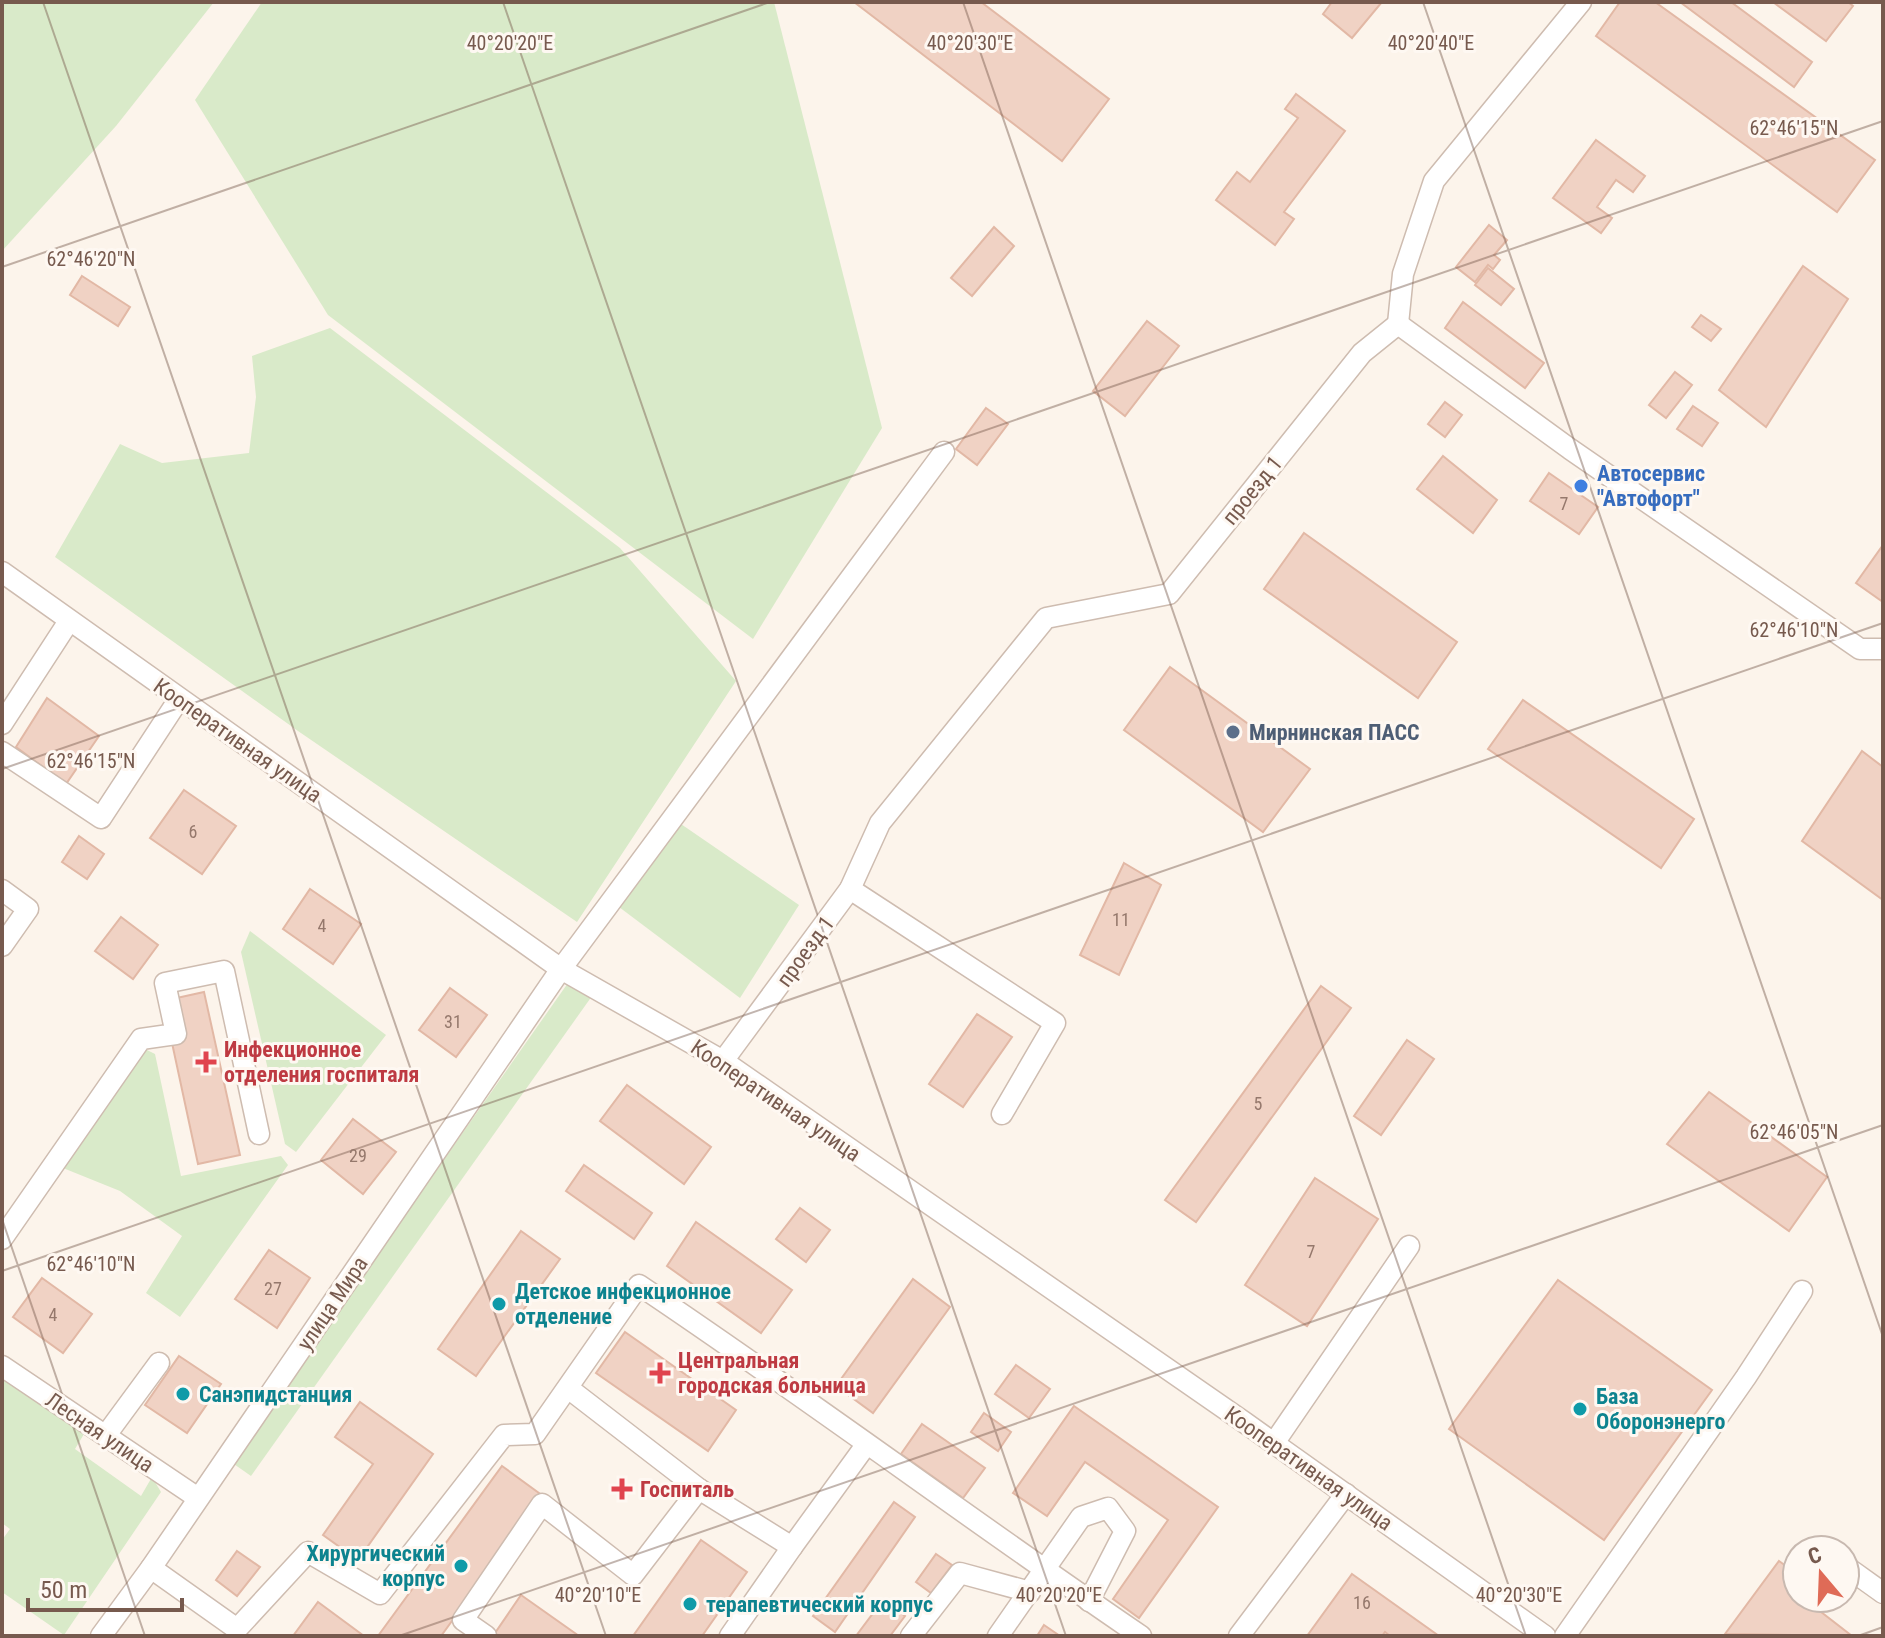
<svg xmlns="http://www.w3.org/2000/svg" width="1885" height="1638" font-family="'Roboto Condensed',sans-serif">
<rect width="100%" height="100%" fill="#fcf4eb"/>
<g fill="#d9eac9">
<path d="M2,2H214L116,126L2,251Z"/>
<path d="M262,2H774L882,428L753,639L328,315L195,100Z"/>
<path d="M330,328L620,548L736,681L577,922L298,731L55,557L120,444L162,463L249,453L256,397L252,356Z"/>
<path d="M678,822L799,905L740,998L619,907Z"/>
<path d="M250,931L386,1035L296,1152L285,1144L241,952Z"/>
<path d="M575,973L597,989L251,1476L231,1462Z"/>
<path d="M145,1049L155,1054L181,1176L281,1156L288,1165L180,1317L146,1293L182,1236L120,1191L63,1168Z"/>
<path d="M2,1372L87,1429L75,1449L141,1496L152,1477L161,1492L64,1635L2,1592V1540L10,1529L2,1523Z"/>
</g>
<g fill="#f0d2c4" stroke="#e2b8a5" stroke-width="2">
<path d="M854,2H981L1109,99L1062,161Z"/>
<path d="M1332,2H1382L1352,38L1323,14Z"/>
<path d="M1620,2H1655L1875,160L1837,212L1596,36Z"/>
<path d="M1680,2H1731L1812,62L1794,87Z"/>
<path d="M1773,2H1848L1853,6L1826,41Z"/>
<path d="M1296,94L1345,131L1284,212L1294,219L1275,245L1216,200L1237,172L1250,182L1298,118L1285,109Z"/>
<path d="M1596,140L1645,176L1633,192L1616,180L1597,207L1612,218L1601,233L1553,198Z"/>
<path d="M1489,225L1507,240L1494,255L1500,260L1493,269L1488,265L1475,282L1456,267Z"/>
<path d="M994,227L1014,246L972,296L951,278Z"/>
<path d="M1803,266L1848,299L1766,427L1719,390Z"/>
<path d="M1488,268L1514,289L1501,305L1475,285Z"/>
<path d="M82,276L130,307L118,326L70,295Z"/>
<path d="M1463,302L1544,363L1525,388L1445,328Z"/>
<path d="M1701,315L1721,329L1711,341L1692,327Z"/>
<path d="M1147,321L1179,346L1125,416L1093,391Z"/>
<path d="M1675,372L1692,385L1666,418L1649,405Z"/>
<path d="M1445,402L1462,415L1445,437L1428,424Z"/>
<path d="M1693,406L1718,423L1702,446L1677,429Z"/>
<path d="M986,408L1008,424L977,465L956,449Z"/>
<path d="M1443,456L1497,500L1473,533L1417,489Z"/>
<path d="M1549,473L1598,507L1579,534L1530,501Z"/>
<path d="M1304,533L1457,642L1418,698L1264,589Z"/>
<path d="M1883,545V602L1856,583Z"/>
<path d="M1170,667L1310,769L1263,832L1124,730Z"/>
<path d="M47,698L99,736L66,784L16,747Z"/>
<path d="M1523,700L1694,819L1661,868L1488,749Z"/>
<path d="M1862,751L1883,767V900L1802,841Z"/>
<path d="M184,790L236,826L202,874L150,838Z"/>
<path d="M79,836L104,854L87,879L62,862Z"/>
<path d="M1124,863L1161,885L1119,975L1080,955Z"/>
<path d="M310,889L361,924L333,964L283,929Z"/>
<path d="M121,917L158,945L133,979L95,951Z"/>
<path d="M1321,986L1351,1008L1196,1222L1165,1200Z"/>
<path d="M450,988L487,1015L456,1057L419,1030Z"/>
<path d="M204,992L240,1155L198,1164L163,1001Z"/>
<path d="M977,1014L1012,1037L963,1107L929,1084Z"/>
<path d="M1407,1040L1434,1059L1381,1135L1354,1116Z"/>
<path d="M627,1085L711,1147L684,1184L600,1121Z"/>
<path d="M1709,1092L1827,1177L1789,1231L1667,1144Z"/>
<path d="M353,1119L396,1152L363,1194L321,1160Z"/>
<path d="M584,1165L652,1213L634,1239L566,1191Z"/>
<path d="M1315,1178L1378,1219L1307,1326L1245,1285Z"/>
<path d="M800,1208L830,1230L806,1262L776,1239Z"/>
<path d="M696,1222L792,1290L761,1333L667,1266Z"/>
<path d="M521,1231L560,1259L476,1376L438,1349Z"/>
<path d="M269,1250L310,1278L277,1328L235,1299Z"/>
<path d="M42,1278L92,1314L63,1353L13,1317Z"/>
<path d="M913,1279L950,1307L873,1413L836,1386Z"/>
<path d="M1558,1280L1712,1390L1604,1540L1449,1429Z"/>
<path d="M625,1332L736,1410L708,1451L596,1373Z"/>
<path d="M179,1356L221,1384L187,1433L145,1405Z"/>
<path d="M1016,1365L1050,1389L1029,1418L995,1394Z"/>
<path d="M360,1402L433,1454L358,1560L323,1535L373,1464L335,1437Z"/>
<path d="M1074,1406L1218,1507L1139,1618L1113,1599L1168,1520L1085,1462L1047,1516L1013,1493Z"/>
<path d="M984,1413L1011,1432L998,1451L971,1432Z"/>
<path d="M922,1424L985,1468L963,1498L901,1454Z"/>
<path d="M502,1466L543,1496L441,1636H378Z"/>
<path d="M894,1502L915,1517L835,1632L813,1616Z"/>
<path d="M701,1540L747,1572L702,1636H633Z"/>
<path d="M237,1551L260,1567L237,1596L216,1580Z"/>
<path d="M936,1554L952,1565L931,1593L916,1582Z"/>
<path d="M1779,1561L1797,1574V1598H1803L1852,1636L1725,1634Z"/>
<path d="M1352,1574L1439,1636H1390L1385,1632L1382,1636H1307Z"/>
<path d="M521,1595L579,1636H493Z"/>
<path d="M883,1600L905,1616L890,1636H856Z"/>
<path d="M318,1602L364,1636H293Z"/>
<path d="M1044,1625L1060,1636H1037Z"/>
</g>
<g fill="none" stroke-linecap="round" stroke-linejoin="round">
<g stroke="#cebcb0" stroke-width="23">
<g id="minor">
<path d="M1398,324L1403,274L1434,181L1581,2"/>
<path d="M2,572L561,969L723,1061L1244,1422L1545,1636"/>
<path d="M2,724L69,621"/>
<path d="M2,752L101,818L179,699"/>
<path d="M850,889L1055,1023L1002,1114"/>
<path d="M2,890L28,909L2,946"/>
<path d="M723,1061L850,889L880,823L1046,618L1169,594L1362,353L1398,324L1570,449L1860,649H1883"/>
<path d="M2,1239L141,1039L176,1034L165,983L224,971L259,1134"/>
<path d="M2,1366L198,1498"/>
<path d="M568,1388L699,1489"/>
<path d="M106,1435L159,1363"/>
<path d="M1274,1443L1409,1246"/>
<path d="M151,1568L237,1629L308,1552L380,1594L504,1435L535,1434L639,1285C809,1399 972,1521 1141,1636"/>
<path d="M1848,1568L1883,1593"/>
<path d="M101,1636L151,1568L561,969L944,452"/>
<path d="M486,1636L463,1620L542,1504L633,1575L699,1489L792,1547L866,1445"/>
<path d="M730,1636L792,1547"/>
<path d="M911,1636L960,1573L1030,1592"/>
<path d="M998,1636L1081,1517L1108,1508L1125,1531L1089,1601"/>
<path d="M1239,1636L1346,1494"/>
<path d="M1565,1636L1746,1377L1802,1291"/>
</g>
</g>
<use href="#minor" stroke="#fff" stroke-width="20"/>
</g>
<path fill="none" stroke="#775a4e" stroke-width="2" stroke-opacity="0.45" d="M43,2L606,1636M503,2L1066,1636M963,2L1526,1636M1423,2L1883,1337M2,267L770,2M2,769L1883,121M2,1219L145,1636M2,1271L1883,623M399,1636L1883,1125M1858,1636L1883,1627"/>
<circle fill="#3f7fe0" stroke="#fef8f2" stroke-width="3" cx="1581" cy="486" r="8"/>
<circle fill="#5c6f8a" stroke="#fef8f2" stroke-width="3" cx="1233" cy="732" r="8"/>
<g fill="#e0444e" stroke="#fef8f2" stroke-width="3">
<path d="M202 1050h8v8h8v8h-8v8h-8v-8h-8v-8h8z"/>
<path d="M656 1361h8v8h8v8h-8v8h-8v-8h-8v-8h8z"/>
<path d="M618 1477h8v8h8v8h-8v8h-8v-8h-8v-8h8z"/>
</g>
<g fill="#0f9aa8" stroke="#fef8f2" stroke-width="3">
<circle cx="499" cy="1304" r="8"/>
<circle cx="183" cy="1394" r="8"/>
<circle cx="1580" cy="1409" r="8"/>
<circle cx="461" cy="1566" r="8"/>
<circle cx="690" cy="1604" r="8"/>
</g>
<g text-anchor="middle" stroke-width="6" stroke-linejoin="round" paint-order="stroke">
<g font-size="18" fill="#95786c">
<text x="1564" y="510">7</text>
<text x="193" y="838">6</text>
<text x="1121" y="926">11</text>
<text x="322" y="932">4</text>
<text x="453" y="1028">31</text>
<text x="1258" y="1110">5</text>
<text x="358" y="1162">29</text>
<text x="1311" y="1258">7</text>
<text x="273" y="1295">27</text>
<text x="53" y="1321">4</text>
<text x="1362" y="1609">16</text>
</g>
<g font-size="22" font-weight="bold" fill="#366cbe" stroke="#fef8f2" text-anchor="start">
<text x="1597" y="481">Автосервис<tspan x="1597" dy="25">"Автофорт"</tspan></text>
</g>
<g font-size="22" fill="#775a4e" stroke="#fef8f2">
<text transform="translate(1252 490) rotate(-51)" y="8">проезд 1</text>
<text transform="translate(238 740) rotate(35)" y="8">Кооперативная улица</text>
<text transform="translate(805 951) rotate(-54)" y="8">проезд 1</text>
<text transform="translate(776 1100) rotate(34)" y="8">Кооперативная улица</text>
<text transform="translate(332 1303) rotate(-56)" y="8">улица Мира</text>
<text transform="translate(100 1432) rotate(34)" y="8">Лесная улица</text>
<text transform="translate(1309 1468) rotate(35)" y="8">Кооперативная улица</text>
</g>
<g font-size="22" font-weight="bold" fill="#4e5e75" stroke="#fef8f2" text-anchor="start">
<text x="1249" y="740">Мирнинская ПАСС</text>
</g>
<g font-size="22" font-weight="bold" fill="#be3a42" stroke="#fef8f2" text-anchor="start">
<text x="224" y="1057">Инфекционное<tspan x="224" dy="25">отделения госпиталя</tspan></text>
<text x="678" y="1368">Центральная<tspan x="678" dy="25">городская больница</tspan></text>
<text x="640" y="1497">Госпиталь</text>
</g>
<g font-size="22" font-weight="bold" fill="#0d838f" stroke="#fef8f2" text-anchor="start">
<text x="515" y="1299">Детское инфекционное<tspan x="515" dy="25">отделение</tspan></text>
<text x="199" y="1402">Санэпидстанция</text>
<text x="1596" y="1404">База<tspan x="1596" dy="25">Оборонэнерго</tspan></text>
<text x="445" y="1561" text-anchor="end">Хирургический<tspan x="445" dy="25">корпус</tspan></text>
<text x="706" y="1612">терапевтический корпус</text>
</g>
</g>
<g font-size="20" text-anchor="middle" fill="#775a4e" stroke="#fef8f2" stroke-width="6" stroke-linejoin="round" paint-order="stroke">
<text x="510" y="50">40°20'20"E</text>
<text x="1431" y="50">40°20'40"E</text>
<text x="970" y="50">40°20'30"E</text>
<text x="1794" y="135">62°46'15"N</text>
<text x="91" y="266">62°46'20"N</text>
<text x="1794" y="637">62°46'10"N</text>
<text x="91" y="768">62°46'15"N</text>
<text x="1794" y="1139">62°46'05"N</text>
<text x="91" y="1271">62°46'10"N</text>
<text x="598" y="1602">40°20'10"E</text>
<text x="1059" y="1602">40°20'20"E</text>
<text x="1519" y="1602">40°20'30"E</text>
</g>
<rect width="1885" height="1638" fill="none" stroke="#775a4e" stroke-width="8"/>
<g transform="translate(1821 1574) rotate(341)"><circle r="38" fill="#fef8f2" stroke="#c8b9b0" stroke-width="2"/>
<path d="M0-6L14 30L0 20L-14 30Z" fill="#df6b57"/>
<text y="-12" font-size="22" font-weight="bold" text-anchor="middle" fill="#775a4e">С</text>
</g>
<path d="M28 1598v12h154v-12" fill="none" stroke="#775a4e" stroke-width="4"/>
<text x="40" y="1598" font-size="24" fill="#775a4e" stroke="#fef8f2" stroke-width="6" paint-order="stroke">50 m</text>
</svg>
